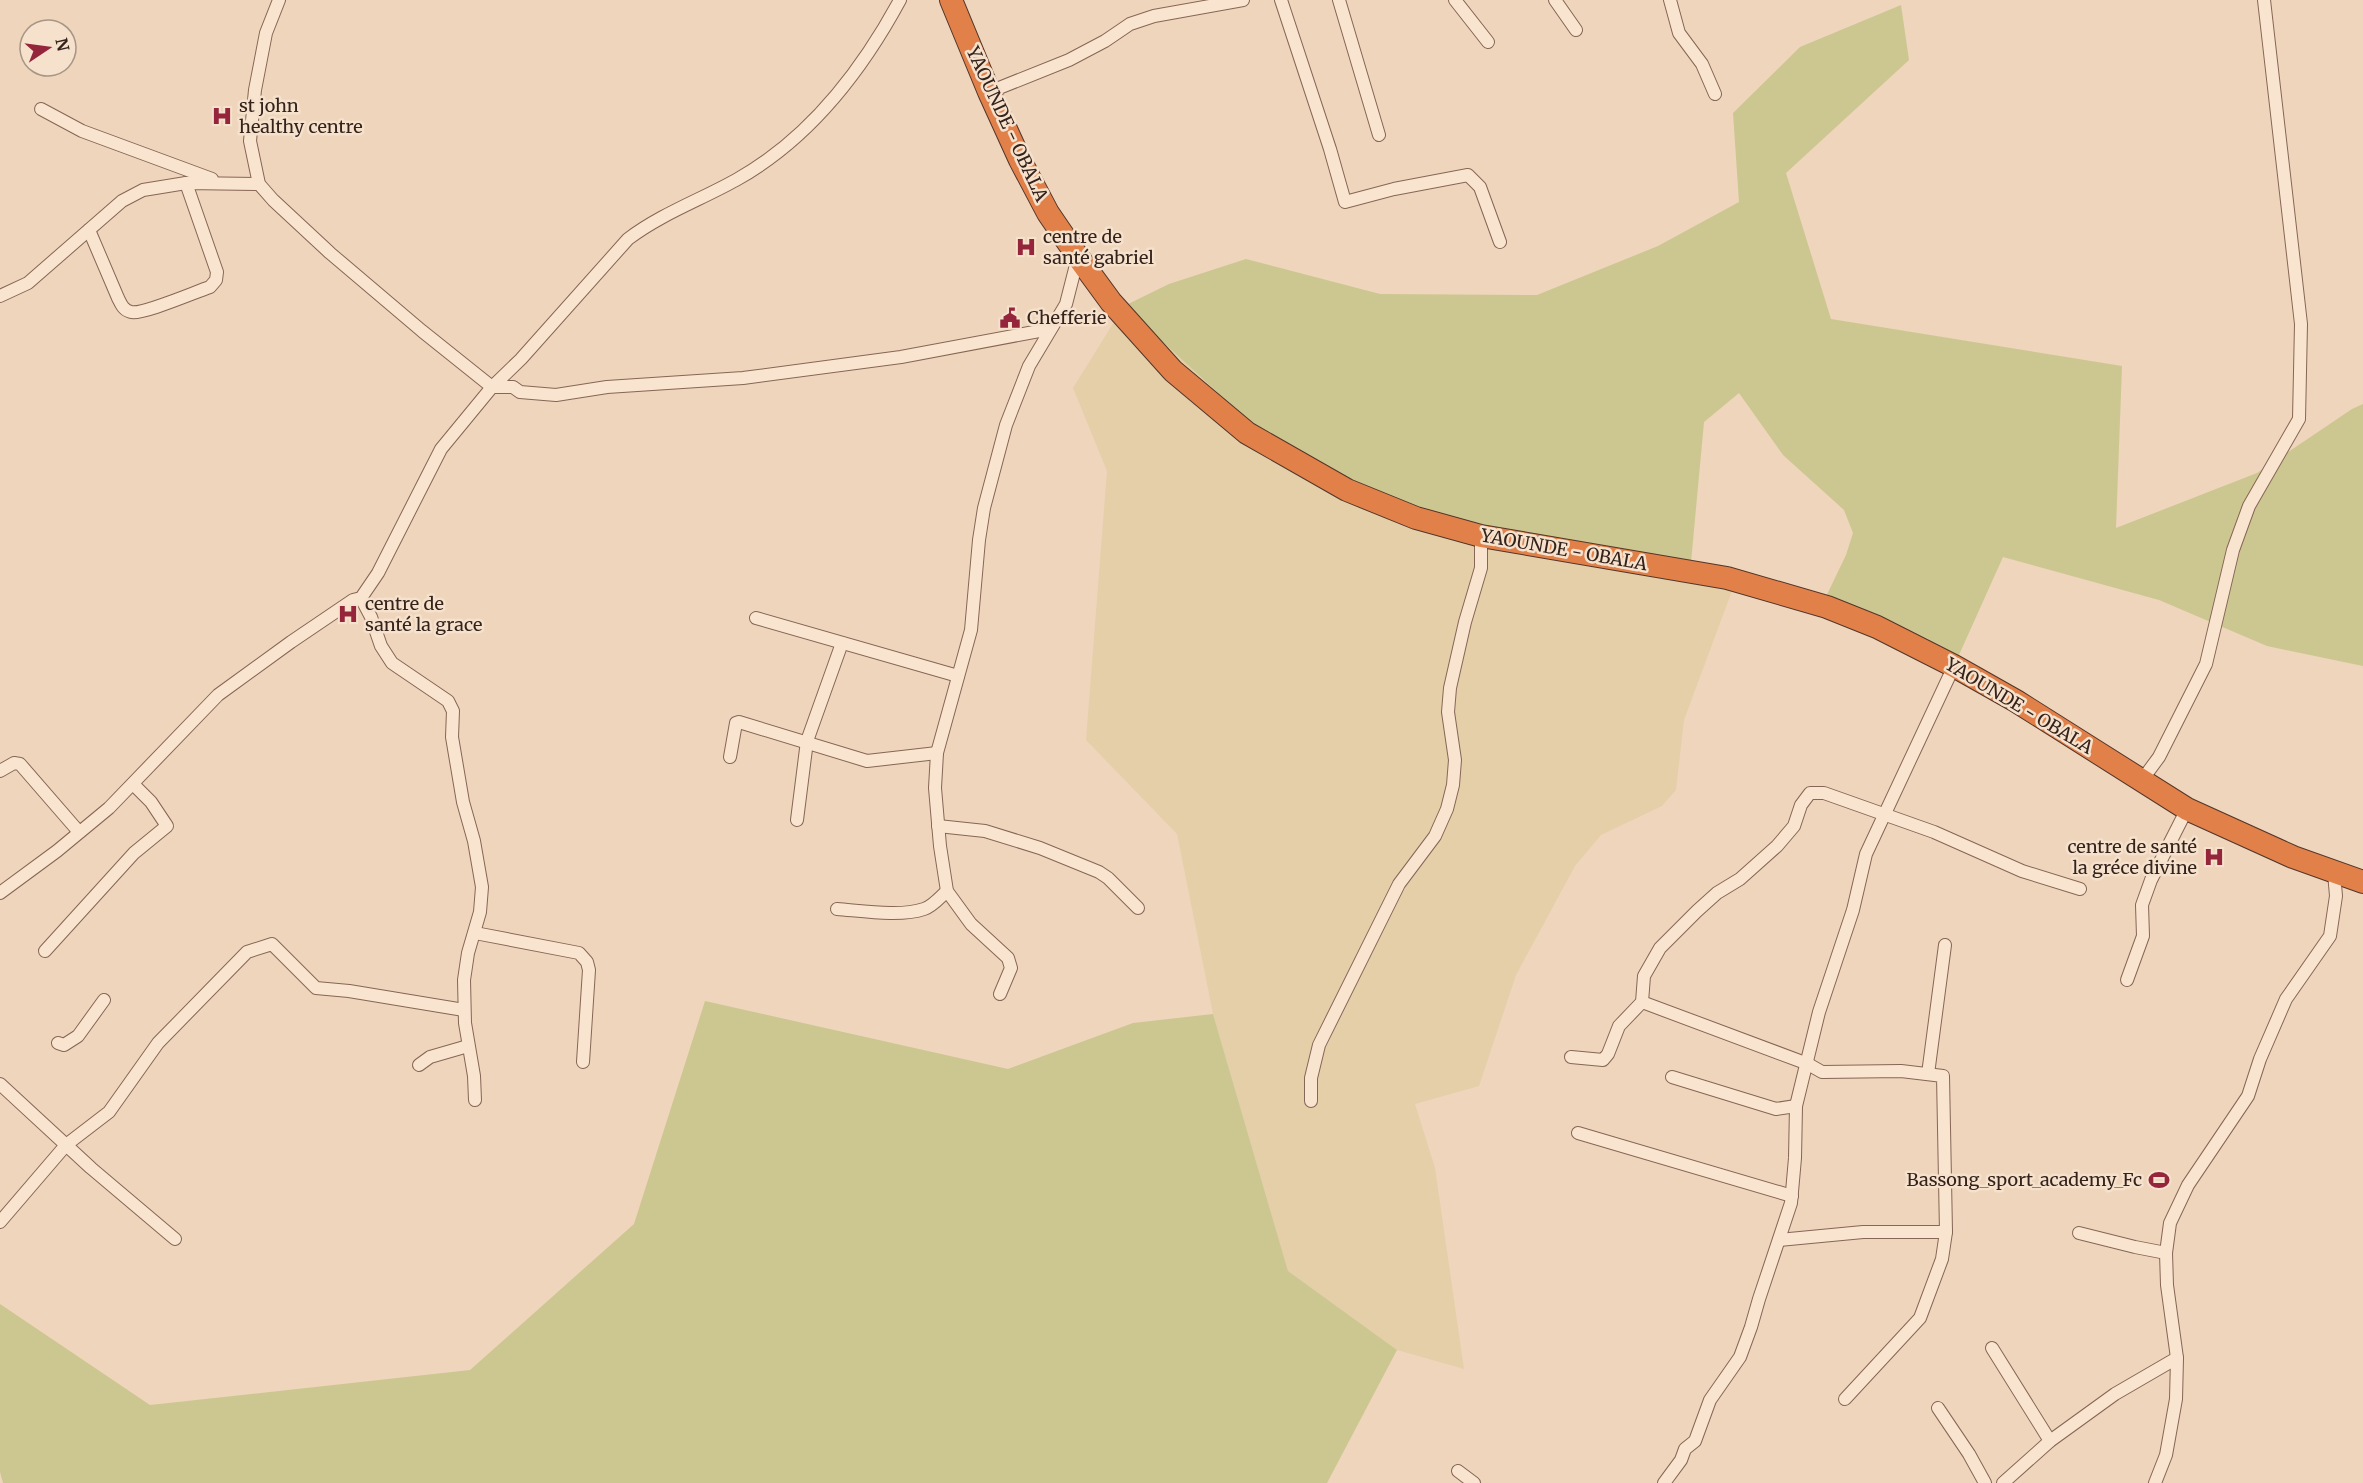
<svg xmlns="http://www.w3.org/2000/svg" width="2363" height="1483" font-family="Merriweather,serif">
<rect width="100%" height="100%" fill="#eed5bc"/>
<path fill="#e4cfa9" d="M1124,306L1256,428L1736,580L1684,720L1676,790L1662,806L1601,835L1575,866L1516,975L1479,1086L1415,1104L1435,1168L1464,1369L1397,1350L1288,1271L1213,1014L1177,834L1086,740L1107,471L1073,388Z"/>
<g fill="#ccc790">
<path d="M1901,5L1909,60L1786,173L1831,319L2122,366L2116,528L2257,473L2352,409L2363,404V666L2267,646L2159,600L2003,557L1954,666L1821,607L1846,555L1853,533L1844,510L1783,455L1739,393L1704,422L1690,573L1498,540L1355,487L1256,428L1124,306L1169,284L1246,259L1380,294L1537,295L1658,246L1739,202L1733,113L1800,47Z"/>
<path d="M705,1001L1008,1069L1133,1023L1213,1014L1288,1271L1397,1350L1327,1483H3L0,1472V1304L150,1405L470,1370L634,1224Z"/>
</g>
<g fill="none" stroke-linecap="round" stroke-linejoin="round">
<g stroke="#866656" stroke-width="14">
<g id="street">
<path d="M279,0L266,33L255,90L250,141L259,184L273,200L330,253L422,331L492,387H513L520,392L556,395L607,387L743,378L901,357L1050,329"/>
<path d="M1281,0L1330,149L1345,202L1394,189L1468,175L1480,187L1500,242"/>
<path d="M1339,0L1379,135"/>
<path d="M1455,0L1488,42"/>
<path d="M1555,0L1576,30"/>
<path d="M1670,0L1679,33L1702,64L1715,94"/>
<path d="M989,92L1069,60L1105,41L1130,24L1154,16L1243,0"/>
<path d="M41,109L82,131L212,179"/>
<path d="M89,230L118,298C121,304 123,310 131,312C142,315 195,292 210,287L216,280L217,272L186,183"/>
<path d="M0,296L28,283L122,201L143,190L186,183L259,184"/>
<path d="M361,598L371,617L381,646L392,663L448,701L453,711L452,737L463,802L474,841L482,887L480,912L468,953L464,980L465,1023L474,1076L475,1100"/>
<path d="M756,618L958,676"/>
<path d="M730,757L736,723L739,722L867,761L937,753"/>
<path d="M0,771L14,763L20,764L79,832"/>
<path d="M2142,780L2159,757L2206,664L2233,550L2249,506L2299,419L2301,324L2264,0"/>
<path d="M797,820L807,741L842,643"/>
<path d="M938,826L985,831L1040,848L1099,872L1108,878L1138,908"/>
<path d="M0,893L57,851L109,808L218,695L291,642L353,600L361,598L378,573L441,449L492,387L521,359L628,239C661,214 700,200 736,180C808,140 861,72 900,0"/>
<path d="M837,909C863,911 901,917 924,909C933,906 940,897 947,891"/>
<path d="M475,933L579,953L587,962L589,970L583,1062"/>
<path d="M45,951L134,853L167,826L151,802L133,784"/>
<path d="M2127,980L2143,936L2142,905L2151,880L2187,809"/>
<path d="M1000,994L1011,968L1008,958L971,924L947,891L940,846L935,788L937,753L971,630L979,540L984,508L1006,425L1029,366L1066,304L1078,257"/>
<path d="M1642,1002L1808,1064L1822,1072L1901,1071L1943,1076L1946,1232L1942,1259L1920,1318L1845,1399"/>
<path d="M58,1043L64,1045L78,1036L104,1000"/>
<path d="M1571,1057L1603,1060L1608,1054L1619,1026L1642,1002L1644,976L1660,948L1697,911L1717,893L1740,879L1777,846L1794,826L1801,805L1810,793H1824L1934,832L2022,871L2080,889"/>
<path d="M419,1065L430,1057L468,1046"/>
<path d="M1928,1074L1945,945"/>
<path d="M1672,1077L1776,1109L1796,1106"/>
<path d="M0,1084L91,1168L175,1239"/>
<path d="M1311,1101V1078L1319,1045L1399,884L1435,836L1447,809L1453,785L1455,760L1448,712L1450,688L1465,622L1481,568V536"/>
<path d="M1578,1133L1792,1196"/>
<path d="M0,1222L66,1145L109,1112L158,1043L247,952L272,944L316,988L349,991L464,1010"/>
<path d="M2079,1233L2135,1247L2166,1253"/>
<path d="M1779,1240L1863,1232H1946"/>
<path d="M1992,1348L2050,1441"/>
<path d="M1938,1408L1969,1454L1985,1483"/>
<path d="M1458,1471L1474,1483"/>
<path d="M1664,1483L1681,1460L1685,1449L1695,1441L1710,1400L1740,1357L1751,1327L1759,1299L1791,1203L1795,1158L1796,1106L1819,1012L1853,910L1866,854L1954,666"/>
<path d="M2003,1483L2050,1441L2115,1394L2177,1358"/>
<path d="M2155,1483L2166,1455L2176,1399L2177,1358L2167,1285L2166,1253L2170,1223L2188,1185L2248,1096L2260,1059L2286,999L2330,936L2336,896L2334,873"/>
</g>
</g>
<g stroke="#53352a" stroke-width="24">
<path id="highway" d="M951,0L989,92L1020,160L1048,213L1078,257L1111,302L1173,371L1247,433L1347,490L1416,518L1481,536L1727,578L1827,607L1877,627L1954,666L2016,701L2187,809L2293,857L2363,882"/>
</g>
<use href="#street" stroke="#f9e4cf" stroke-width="12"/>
<use href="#highway" stroke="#e18149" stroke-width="22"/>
</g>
<defs>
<g id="hospital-bare" transform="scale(1.62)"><path d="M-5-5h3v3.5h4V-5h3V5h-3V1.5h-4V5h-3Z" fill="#95253b" stroke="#f5e1cc" stroke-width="2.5" paint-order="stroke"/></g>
<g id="civic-bare" transform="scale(1.62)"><path d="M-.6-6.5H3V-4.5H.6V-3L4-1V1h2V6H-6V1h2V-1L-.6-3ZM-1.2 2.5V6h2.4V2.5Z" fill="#95253b" stroke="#f5e1cc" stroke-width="2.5" paint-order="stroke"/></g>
<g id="stadium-bare" transform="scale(1.62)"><path d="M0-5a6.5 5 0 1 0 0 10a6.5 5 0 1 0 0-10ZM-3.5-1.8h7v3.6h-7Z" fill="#95253b" stroke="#f5e1cc" stroke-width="2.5" paint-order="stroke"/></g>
</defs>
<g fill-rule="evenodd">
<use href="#hospital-bare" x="222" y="116"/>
<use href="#hospital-bare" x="1026" y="247"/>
<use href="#civic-bare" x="1010" y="318"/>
<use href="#hospital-bare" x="348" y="614"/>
<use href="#hospital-bare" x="2214" y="857"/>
<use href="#stadium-bare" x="2159" y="1180"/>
</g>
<g text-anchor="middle" stroke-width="5" stroke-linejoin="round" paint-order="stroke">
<g font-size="18" fill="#34221b" stroke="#f5e1cc" text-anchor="start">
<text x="239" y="112">st john<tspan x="239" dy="21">healthy centre</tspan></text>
<text x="1043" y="243">centre de<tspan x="1043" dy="21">santé gabriel</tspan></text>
<text x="1027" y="324">Chefferie</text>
<text x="365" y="610">centre de<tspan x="365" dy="21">santé la grace</tspan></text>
<text x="2197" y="853" text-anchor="end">centre de santé<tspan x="2197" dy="21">la gréce divine</tspan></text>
<text x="2142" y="1186" text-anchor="end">Bassong_sport_academy_Fc</text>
</g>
<g font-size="18" fill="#34221b" stroke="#f5e1cc">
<text transform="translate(1007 124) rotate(65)" y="6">YAOUNDE - OBALA</text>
<text transform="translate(1564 550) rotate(10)" y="6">YAOUNDE - OBALA</text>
<text transform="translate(2019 706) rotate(31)" y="6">YAOUNDE - OBALA</text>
</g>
</g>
<g transform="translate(48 48) rotate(77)"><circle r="28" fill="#f5e1cc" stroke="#a89585" stroke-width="1.5"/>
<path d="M0-4.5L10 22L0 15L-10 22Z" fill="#95253b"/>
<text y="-9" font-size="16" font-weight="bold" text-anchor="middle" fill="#34221b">N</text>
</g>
</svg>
